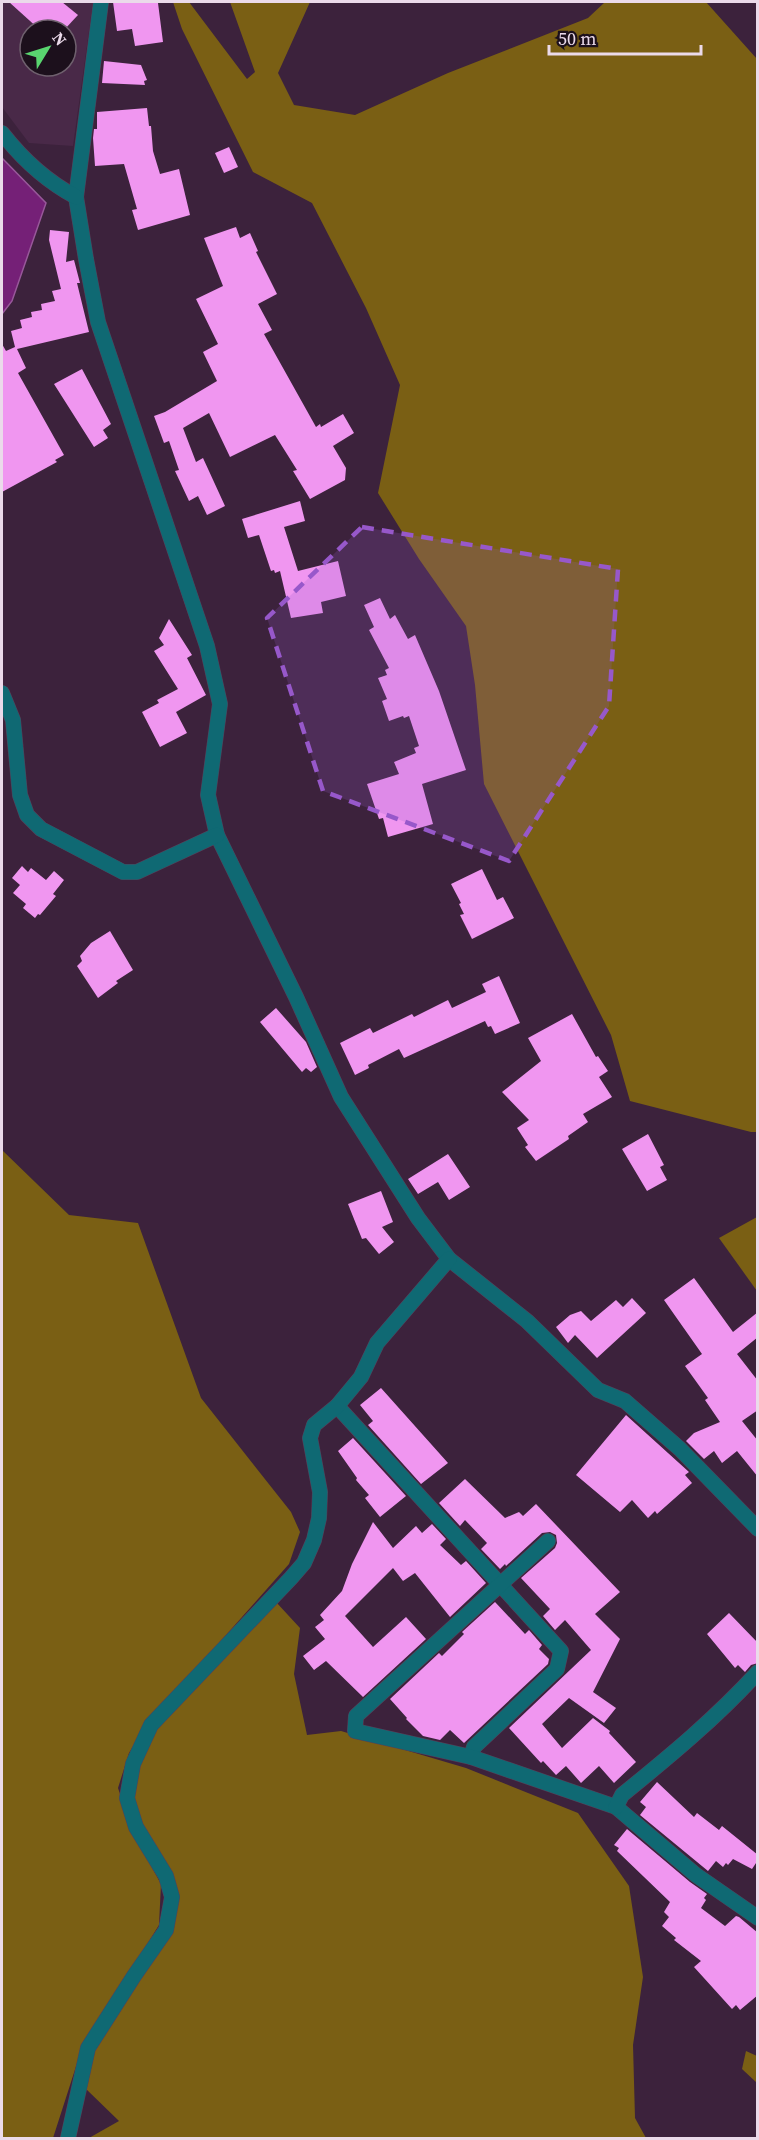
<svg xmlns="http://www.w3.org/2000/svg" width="759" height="2140" font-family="'Source Serif 4',serif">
<rect width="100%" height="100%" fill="#3c223c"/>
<path fill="#492948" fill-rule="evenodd" d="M2,2H93L73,146L29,143L2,107ZM30,30H66V66H30Z"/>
<g fill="#7a5f14">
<path d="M173,2H189L247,79L255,72L230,2H310L278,73L294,105L355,115L448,73L588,18L605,2H706L757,59V1132H751L630,1101L611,1035L484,784L475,685L466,626L419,559L378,493L400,385L366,308L312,203L253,172L182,29Z"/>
<path d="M2,1150L69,1215L138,1223L201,1398L291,1512L300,1532L289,1564L147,1724L129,1753L118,1788L133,1833L161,1884L159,1925L81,2051L53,2138H2Z"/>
<path d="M757,1217V1291L719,1238Z"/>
<path d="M276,1602L300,1628L294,1674L307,1735L341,1731L466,1768L578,1813L629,1886L643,1977L633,2045L635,2118L646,2138H89L119,2121L84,2087L93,2050L177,1897L140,1825L131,1798L137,1765L154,1727Z"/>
<path d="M746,2051L757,2056V2083L742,2069Z"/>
</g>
<path fill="#752077" stroke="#98589a" stroke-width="1.5" d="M2,158L46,203L12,301L2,314Z"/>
<g fill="#f096f0">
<path d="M9,2H62L78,15L64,30H40Z"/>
<path d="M113,2L158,3L163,42L135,46L132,29L117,31Z"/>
<path d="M104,61L141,65L147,80L144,81L145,85L102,83Z"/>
<path d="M147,108L149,126H151L153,151L160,174L179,169L190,215L138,230L132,210L137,209L124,164L95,166L93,138L94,129H97V112Z"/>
<path d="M229,147L238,167L224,173L215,153Z"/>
<path d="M236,227L240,238L250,233L258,251L256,252L277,294L258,304L272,330L264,334L316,427L320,424L321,427L343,414L354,433L333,446L346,468L345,480L310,499L293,471L297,470L275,435L230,457L209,413L183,428L196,462L203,458L225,506L207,515L198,496L189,501L175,471L179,470L169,441L164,443L154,416L165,412L217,381L203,352L218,344L196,299L223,286L204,238Z"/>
<path d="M50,230L69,232L66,262L74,260L80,283H77L89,332L17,349L26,368L18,373L64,455L55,460L57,462L2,492V344L6,351L15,347L11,331L22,328L20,320L32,317L31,312L42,310L41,304L55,301L52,291L61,289L49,240Z"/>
<path d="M82,369L111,424L103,430L108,438L94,447L54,384Z"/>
<path d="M300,501L305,521L284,527L298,571L338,561L346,596L321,602L323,613L291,618L280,571L275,573L274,570L271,571L259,535L248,538L242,519Z"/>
<path d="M380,598L390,619L395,615L408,639L415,635L439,691L466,770L422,784L433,824L388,837L383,818L379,819L367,784L399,774L394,762L416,753L414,748L419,746L409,716L404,718L403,716L389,721L382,701L387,699L378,678L387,675L385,670L389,668L369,630L374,627L364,605Z"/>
<path d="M169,619L192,655L187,658L206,695L176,712L187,733L160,747L142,712L159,703L157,700L178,689L154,651L164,645L159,638Z"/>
<path d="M22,866L28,872L31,868L46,880L54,871L64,880L53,894L56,896L40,915L38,914L35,918L23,908L26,904L13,893L20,885L12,878Z"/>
<path d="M482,869L497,900L503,897L514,918L472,939L460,915L464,914L459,904L461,903L451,884Z"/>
<path d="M110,931L133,970L116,981L118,983L98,998L77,966L82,961L80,956L91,943Z"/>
<path d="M499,976L520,1023L495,1034L491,1026L488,1027L485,1021L404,1058L399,1049L368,1065L369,1068L355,1075L340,1043L370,1028L373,1033L412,1014L414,1017L448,1000L452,1008L486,992L482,984Z"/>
<path d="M276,1008L306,1042L317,1067L311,1072L306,1068L302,1072L260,1022Z"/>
<path d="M572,1014L596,1057L598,1056L608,1071L599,1077L612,1097L583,1114L588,1122L568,1136L569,1139L536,1161L525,1147L528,1145L517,1128L529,1120L502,1092L541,1061L528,1038Z"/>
<path d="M648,1134L664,1165L660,1167L667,1180L647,1191L622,1149Z"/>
<path d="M448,1154L470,1187L449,1200L438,1182L418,1194L408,1179Z"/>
<path d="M381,1191L393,1222L382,1227L394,1242L379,1254L366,1238L362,1239L348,1204Z"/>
<path d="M694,1278L733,1332L758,1312V1337L737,1354L758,1381V1410L742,1421L758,1441V1477L737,1451L722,1463L714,1451L704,1459L686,1441L694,1433L720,1422L705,1400L708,1398L685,1366L702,1354L664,1300Z"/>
<path d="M632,1298L646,1313L597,1358L575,1335L568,1343L556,1327L570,1315L581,1311L591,1321L616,1300L623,1307Z"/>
<path d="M381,1388L448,1463L421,1484L368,1425L373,1421L360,1405Z"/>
<path d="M626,1415L689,1472L685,1475L692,1483L657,1514L655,1511L648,1518L632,1500L620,1512L576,1475Z"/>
<path d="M353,1438L406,1496L380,1517L365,1498L369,1495L356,1480L357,1478L338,1451Z"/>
<path d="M465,1479L505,1518L519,1512L523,1516L536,1504L620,1592L595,1614L620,1639L593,1692L616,1708L604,1723L569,1698L542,1724L562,1748L593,1718L610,1731L609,1733L636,1762L614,1783L599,1766L581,1783L566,1766L556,1775L543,1761L541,1763L509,1728L591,1650L565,1620L555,1630L543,1616L550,1609L521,1578L555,1548L557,1543L556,1535L550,1532L542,1533L506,1566L505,1564L500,1569L481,1549L487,1543L465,1520L460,1526L439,1503Z"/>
<path d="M373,1522L393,1548L416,1526L422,1533L432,1524L446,1539L440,1545L461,1565L466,1561L486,1583L450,1617L415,1573L403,1581L393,1568L345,1616L373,1647L406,1617L426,1639L363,1697L326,1661L314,1670L303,1656L325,1639L315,1627L324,1620L320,1615L342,1591L352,1564Z"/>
<path d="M495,1602L525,1634L529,1630L542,1645L539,1649L549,1659L548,1664L464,1743L450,1730L440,1740L423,1736L406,1719L407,1718L390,1699L439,1653L442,1656L464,1634L462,1632Z"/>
<path d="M729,1613L758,1643V1663L751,1665L745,1672L738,1665L735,1668L707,1634Z"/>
<path d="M657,1782L694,1817L697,1813L719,1830L722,1826L758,1855V1860L752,1869L733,1859L728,1865L726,1863L723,1867L716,1861L708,1871L640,1815L646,1807L640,1802Z"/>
<path d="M627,1829L690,1882L707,1894L704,1898L706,1900L701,1908L725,1926L736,1916L739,1917L758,1933V1995L740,2010L736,2005L732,2009L694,1967L701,1961L674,1940L676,1938L662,1926L669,1917L664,1912L670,1902L617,1851L619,1848L614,1845Z"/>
</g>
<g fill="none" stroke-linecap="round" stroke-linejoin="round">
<g stroke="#583f58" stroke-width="16">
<g id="minor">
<path d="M101,2L76,197L86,259L98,322L207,646L220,704L208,795L217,835L296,997L341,1097L418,1218L449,1259L527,1321L598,1390L625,1401L680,1449L758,1529"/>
<path d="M2,133C23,160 46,181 76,197"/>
<path d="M2,693L13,720L20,795L27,815L41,829L123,872H137L217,835"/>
<path d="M337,1406L561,1651L557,1669L474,1747L471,1757"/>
<path d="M548,1541L356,1716L355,1731L471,1757L616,1807L696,1875L758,1918"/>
<path d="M616,1807L622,1795C670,1756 716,1718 758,1672"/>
<path d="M68,2138L88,2048L134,1976L166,1930L172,1897L166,1876L136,1827L127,1798L133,1764L151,1725L291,1578L304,1563L314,1540L319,1518L320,1492L310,1438L314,1425L337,1406L361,1377L377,1343L449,1259"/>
</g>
</g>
<use href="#minor" stroke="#0f6973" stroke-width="15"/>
</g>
<path fill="#9758ca" fill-opacity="0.2" stroke="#9758ca" stroke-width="4.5" stroke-dasharray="12 8" stroke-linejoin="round" d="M362,527L618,569L609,706L509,861L323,791L267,618Z"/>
<rect width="759" height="2140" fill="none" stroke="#ebdaea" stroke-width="6"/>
<g transform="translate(48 48) rotate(52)"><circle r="28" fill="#1c101c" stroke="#6f616e" stroke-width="1.5"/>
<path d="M0-4.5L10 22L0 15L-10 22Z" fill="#59d56f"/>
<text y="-9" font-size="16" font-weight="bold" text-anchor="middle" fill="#ebdaea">N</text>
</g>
<path d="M549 45v9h152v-9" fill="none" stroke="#ebdaea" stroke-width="3"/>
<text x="558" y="45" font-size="18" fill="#ebdaea" stroke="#1c101c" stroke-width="4.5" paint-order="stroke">50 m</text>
</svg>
